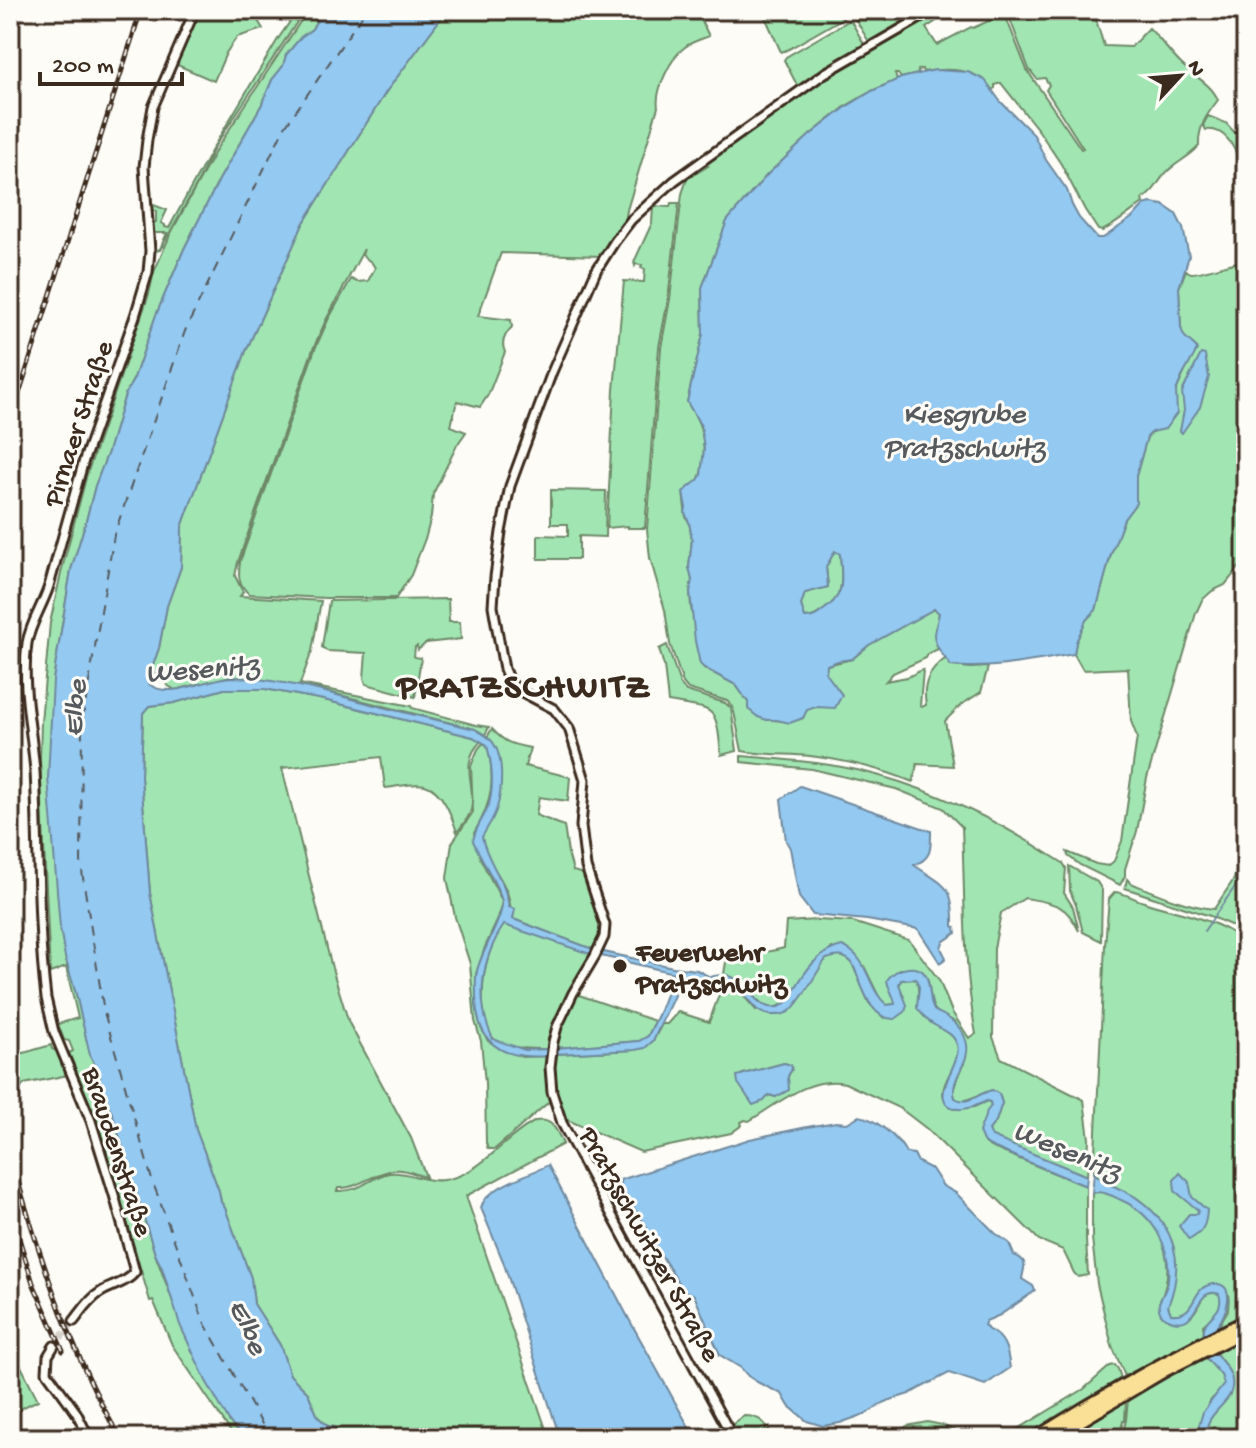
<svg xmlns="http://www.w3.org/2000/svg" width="1256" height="1448" font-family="'Gochi Hand',sans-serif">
<rect width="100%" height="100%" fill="#fdfcf7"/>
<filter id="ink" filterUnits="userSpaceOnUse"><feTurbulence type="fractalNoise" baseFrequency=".0125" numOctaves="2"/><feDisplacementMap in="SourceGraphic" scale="16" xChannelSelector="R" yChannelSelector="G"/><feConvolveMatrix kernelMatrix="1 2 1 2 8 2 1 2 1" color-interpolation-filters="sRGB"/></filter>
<g filter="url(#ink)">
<g fill="#a1e6b2" stroke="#6e8868" stroke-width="2" fill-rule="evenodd">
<path d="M199,10H253L254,14L263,29L237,37L226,53L214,81L175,64Z"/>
<path d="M298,10H305L215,146L197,184L160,250L154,251L160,249L167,233H152V223L156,222V211H151V204L167,210L161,223L165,225V227L169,228L214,146L278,39Z"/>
<path d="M308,10H327L321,13L312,29L301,37L286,55L283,66L272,80L262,104L219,180L184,249L156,315L134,378L125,395L108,452L95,486L86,521L71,570L53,680L65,957L76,994L90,1055L99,1073L103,1094L113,1115L155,1254L175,1307L229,1421L242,1438H235L172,1345L153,1300L150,1301L97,1121L69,1053L73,1051L69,1041L64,1040L58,1024L78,1018L66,967L50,973L40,761L41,722L50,623L62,569L87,474L149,294L154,272L171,233L217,148Z"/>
<path d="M447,10H709L703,14L701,20L709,36C702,39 691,42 685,47C671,57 655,90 658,107L627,210L625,224L604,255L601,256L501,253L478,316L511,320L512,327C505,334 500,342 505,352L488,395L480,407L457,401L451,426L466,432L457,445L433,494L431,517L426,536L411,575L396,598H326L249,594C238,584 238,576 240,562L315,349L328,320L351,279L357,282L368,281L375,268L372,263L362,255L364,249L326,320L313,349L238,562L235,576L243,592L240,596L321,601L312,651L300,684L411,706L412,708L476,725L489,727L485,735L475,729L320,690L258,679L227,677L175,690L167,685L165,681L158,679L152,668L159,648L167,606L181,567L182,527L246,351L303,224L386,92Z"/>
<path d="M762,10H845L847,13L843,18L787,50L781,52Z"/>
<path d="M850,10H929L873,43L869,42Z"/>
<path d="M936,10H953L926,28L937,45L971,27L973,28L991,20L996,16L995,10H1003L1027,70L1081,149L1083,148L1046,90L1049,85L1045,78L1037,79L1029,69L1007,11L1093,10L1104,46L1131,47L1149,28C1160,39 1169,52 1180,63C1193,76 1211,83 1218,100C1207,114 1198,127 1199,146C1189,158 1174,163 1164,175C1156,185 1153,194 1142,199L1143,203C1130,212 1117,224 1102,231L1098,230L1085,210L1061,164L1039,131L1001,83L995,85V88L992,90C978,68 947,68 923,72L922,69L918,70V74L901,78L898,74H895L897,80L872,91L846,106L810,135L767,175L727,221L702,288L703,334L687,402C700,421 706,438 703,461C702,467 702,475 698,480C695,485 688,489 683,492L686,517L689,522L692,539L689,567L692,580L690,592L691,607L704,668L736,685L748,702L767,720C784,719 787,725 803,718L806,710L842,695L825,673L827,665L852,659L869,645L934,609L939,612L935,640L938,649L928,654L926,658L893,673L886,681C889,680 904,678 907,677C914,675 916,671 923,670L920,706L922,707L926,705C922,683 929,671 946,658L952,666L971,668L988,667L981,692L961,705L945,721L953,766L917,764L913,782C881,769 844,760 810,756C787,754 764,755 742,751L733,707L727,701L688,689L683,683L670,644L665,610L650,558L647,529L661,348L670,299L682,194L687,179L708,166L706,165L681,180L826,75Z"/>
<path d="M848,21H851L864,44L863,48L802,88L798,87L784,60L786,57Z"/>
<path d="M1208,116L1226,123L1246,145V174C1237,157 1230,127 1206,130L1203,125Z"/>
<path d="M671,203H679L668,300L659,347L645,528H628V526L607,528L614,390L624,281L644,282L645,269L641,268L642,265L636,264L635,266L634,262L652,223L653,206L670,207Z"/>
<path d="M1246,260V559L1225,585L1212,591L1202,600L1196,613L1147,778L1137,831L1125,869V876L1120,885L1080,865L1068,856L1067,852L1096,864L1108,866L1114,861L1122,841L1137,737L1131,721L1128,668L1083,670L1074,654L1076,642L1086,620L1096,610L1111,554L1124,519L1136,503V476L1147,437L1176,413V391L1196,347L1183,336L1181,328L1179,288L1186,270C1188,271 1189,273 1192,273C1196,274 1238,261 1246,260Z"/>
<path d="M551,490L606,491L605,537L579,536V559H538V535L568,536V524H551Z"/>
<path d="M835,550L840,554C842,580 846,596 822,611C816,616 812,618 805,618L801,605L805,593L828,587L826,567Z"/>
<path d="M448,599L449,622H460L461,639L426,643L418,650L417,646L415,647L414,657L421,658L415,697L366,684L364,678L366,653L327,651L322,647L329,601Z"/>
<path d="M667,645L680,684L686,691L725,703L731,708L737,751L721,755C716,705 717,710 668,702L664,666L659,649Z"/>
<path d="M224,689H265L324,700L473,737L481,741C458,765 477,784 471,810C469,818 462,826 457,832C452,817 443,790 425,785C413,782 397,787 385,788L381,757L282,768L332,968L349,1023L411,1138L426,1177C416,1175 405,1168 394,1170C374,1172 359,1189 338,1188L337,1191C362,1192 369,1177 389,1173C408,1170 424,1183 444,1180C482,1174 503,1137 536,1121C553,1118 557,1131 563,1144L466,1196L549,1438H344L334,1427L328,1426L318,1417L308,1393L290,1375L280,1345L254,1304L251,1278L225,1208L221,1202L219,1191L196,1130L150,893L141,777L143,713L149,706L174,703Z"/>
<path d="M492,729C506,744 512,744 530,748L525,766L570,777L568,801L539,797L536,815L564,826L568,853L573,871L587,875C597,905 609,919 595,950L513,919C511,911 510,903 508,895C502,875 483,859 482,838C481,807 516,764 487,737Z"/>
<path d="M483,743L487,745C496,778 492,804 474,833L480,858L502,901L498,919L485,947L476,974V1004L481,1028L488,1041L522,1057L547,1056L551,1100L495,1149H488L486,1143L485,1083L481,1041L475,1021L470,964L455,917L447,878L452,843L473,812L471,766L478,749Z"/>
<path d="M741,756C779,759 819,762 857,770C930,787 1001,822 1063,863L1066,868L1064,893L1073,907L1079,931C1066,903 1053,903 1025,898L1001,913L994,948L993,1037L1001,1058L1084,1100L1089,1139L1087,1176L991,1137L989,1130L996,1121L1002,1103L999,1094L992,1090L961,1102L955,1098L953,1090L964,1064L956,1023C950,1019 943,1016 937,1012C929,1006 931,988 927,978L900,969L895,1004L887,1005L880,999L864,966L832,948L787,1001C767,1019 755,996 743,984C738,979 731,977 724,974L727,956C746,953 765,954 784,948L786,922L817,920L853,922L909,940L939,980L952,1012L969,1038L976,1034C963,966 965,896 962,827L943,808L896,789L812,769L741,762Z"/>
<path d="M1246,807V932L1210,916L1125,888L1127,879L1131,883C1158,894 1185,906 1214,909L1234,879L1239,858L1237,848Z"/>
<path d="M1069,866L1097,882L1102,890L1101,941L1083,932L1076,905L1070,891Z"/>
<path d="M1115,892C1125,893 1134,899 1144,902C1168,911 1229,921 1241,942C1246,950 1244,979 1246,991V1314L1218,1327L1228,1310L1229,1295L1204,1287C1191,1300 1193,1316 1171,1314L1168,1306C1183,1263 1177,1227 1138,1199C1124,1189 1107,1186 1094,1173L1105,945L1109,899Z"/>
<path d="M504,924L594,954L550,1042H548V1049C534,1049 503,1049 493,1038C487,1033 485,1022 484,1015C480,982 485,952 504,924Z"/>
<path d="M839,955L848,959L852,963L869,1003L884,1018L904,997L899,987L901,980L916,979C922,991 913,1003 922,1014C933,1029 960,1030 958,1053C957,1066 937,1087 945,1100C947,1104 951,1106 954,1109L974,1107L987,1101L990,1102L991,1106L983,1141L990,1147L1086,1186V1240L1088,1275L1078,1277L1074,1273L1063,1250L1039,1240L927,1129L901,1109L845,1083C810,1075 778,1104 749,1121L745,1120L741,1122L742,1125L731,1133L641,1152L563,1118C555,1093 552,1080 555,1054L635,1050L653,1041L662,1024H667L678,1012L709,1022L723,984L736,987L756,1010L779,1015L826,959ZM784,1063L791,1065L792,1069L776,1097L768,1095L743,1074Z"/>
<path d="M576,994L655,1021L648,1036L639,1041L556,1048L559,1028Z"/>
<path d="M51,1045L52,1049L57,1051L68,1075L24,1084L19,1091L16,1088L10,1057Z"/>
<path d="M1099,1191C1110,1195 1124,1199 1135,1206C1166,1227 1176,1270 1159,1303L1176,1321C1207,1319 1192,1287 1220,1294C1225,1308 1212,1317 1203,1325L1204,1334L1125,1376L1112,1346L1097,1284L1092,1238V1193Z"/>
<path d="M1246,1337V1438H1206C1204,1419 1218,1408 1230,1395L1227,1368L1215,1352Z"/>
<path d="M10,1344L38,1400L18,1410L15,1403L11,1404L10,1402Z"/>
<path d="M1205,1357C1211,1363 1225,1375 1224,1384C1224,1391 1215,1395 1211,1400C1205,1409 1198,1427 1198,1438H1122L1126,1420L1128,1399Z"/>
<path d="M1115,1365L1118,1369L1121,1378L1024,1438H998L1010,1434L1084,1389L1110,1366Z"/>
<path d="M1126,1400L1125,1421H1123L1119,1438H1061Z"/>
<path d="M744,1416C762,1416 766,1424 774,1438H736L733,1424Z"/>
<path d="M927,1422L942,1425L970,1438H944L922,1434L910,1438H890L907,1426Z"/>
</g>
<g fill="#94c9f1" stroke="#70899d" stroke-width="2" fill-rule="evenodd">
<path d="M327,10H447L386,92L303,224L246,351L182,527L181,567L167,606L159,648L149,677V684C170,701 208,677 232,677C282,679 330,693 378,706C410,714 442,721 475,729C480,732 486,735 491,740C505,755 502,790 497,808C494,818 487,828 482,837C487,862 506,881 509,907L515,909L513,919L595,950L594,954L587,953L504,925C481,959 475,1001 493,1039L525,1050L548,1049L547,1056C501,1060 476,1043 476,996C476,988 475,979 477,971C481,952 503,919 502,902C501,891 479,855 473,841C475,827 485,817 489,804C494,786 492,763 487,745L473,737L324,700L265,689H224L174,703L149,706L143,713L141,777L150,893L196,1130L219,1191L221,1202L225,1208L251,1278L254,1304L280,1345L290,1375L308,1393L318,1417L328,1426L334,1427L344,1438H242L229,1421L206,1381L180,1325L162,1268L155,1254L113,1115L103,1094L99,1073L90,1055L76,994L65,957L60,928L48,778L53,680L71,570L86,521L95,486L108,452L125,395L134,378L156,315L184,249L219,180L262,104L272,80L283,66L286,55L301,37L312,29L321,13Z"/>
<path d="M935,70L968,72L985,80L1000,101L1034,135L1046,160L1067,190L1072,205L1079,218L1097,238H1103L1106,236L1133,217L1144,205L1151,203L1163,205L1176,214L1183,228L1189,256L1179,288L1181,328L1184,336L1196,347L1197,350L1182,377L1176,391L1177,413L1165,429L1152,432L1147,437L1136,476V503L1124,519L1111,554L1096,610L1086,620L1076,642L1074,654C1033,661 993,670 951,666C944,656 934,646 934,634C935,626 938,621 939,613L934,609L869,645L852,659L838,661L827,665L826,673L842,695L835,708L816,707L807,710L803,718L790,723L777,720H767L758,717L748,709V702L736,685L704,668L700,664L695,641L690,592L692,580L689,567L692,539L689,522L685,513L686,508L683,492L698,480L701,475L704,449L701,426L687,402L703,334L702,288L727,221L767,175L810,135L846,107L872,91L901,78ZM835,551L840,554C842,581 846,596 822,611C816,616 813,618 805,618L801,605L805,593L828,587L826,567Z"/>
<path d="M1201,354L1205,355L1209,377L1200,407L1182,433L1180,431L1184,410L1182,392Z"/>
<path d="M800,786L931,831C931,848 932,859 914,865C946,887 954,885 953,926L955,927L956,933L943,942L941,948L946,958L940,963L918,929L867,920L813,915L799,897L790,848L786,841L781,799Z"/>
<path d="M842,946C869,956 867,989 887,1005L895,1004C894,995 888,989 887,980C892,973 899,969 908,968C936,964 926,999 934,1010C936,1012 942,1014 945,1016C955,1022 965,1032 967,1045C970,1064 949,1079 955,1098C968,1106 979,1093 992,1090L999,1094L1002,1103L996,1121L989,1130L992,1137L1087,1176L1086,1186L990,1146L983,1141L979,1132L987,1111L991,1106L990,1102L987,1101C977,1105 962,1113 951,1107C929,1096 963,1061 957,1045C953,1031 940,1030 930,1022C925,1018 921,1013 917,1008L919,987L916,979L901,980L899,984L907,1005L905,1012L895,1019C868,1020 862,982 852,963C844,954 837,956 826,959C816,973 802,1001 790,1011C785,1015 779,1015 772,1015C752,1015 750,994 734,987C726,983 718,985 709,986L698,979L683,976L653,1041L645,1048L635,1050L555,1054L556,1048L639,1041L648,1036L659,1013L674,973L597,955L599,951L673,967L697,970L710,977C715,976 719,975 723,975C747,975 755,1016 781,1006C787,1003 790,997 793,992C805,971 818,951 842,946Z"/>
<path d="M784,1063L791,1065L792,1069L788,1076L789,1090L776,1097L769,1095L764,1101L753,1105L738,1083L737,1076Z"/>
<path d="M859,1116C875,1118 899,1138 906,1153L914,1154L918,1162L932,1169L943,1186L956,1193L995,1233L1009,1243L1014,1255C1029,1261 1024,1266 1022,1279L1033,1286L1035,1291L1000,1315L986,1321L984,1325C994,1336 984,1326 996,1334C1007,1342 1008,1356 1010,1368L985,1385L949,1373L909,1394L887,1401L865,1414L840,1423L823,1426L807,1421L789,1406L782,1394L759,1383L748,1376L741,1368L720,1355L694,1295L683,1290L647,1233V1227L620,1188V1180L750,1139L807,1127L836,1122L847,1123Z"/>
<path d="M548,1165L630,1321L695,1438H560L503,1261L481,1208C485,1187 530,1175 548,1165Z"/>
<path d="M1094,1173C1107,1186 1124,1189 1138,1199C1176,1226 1185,1264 1168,1306L1171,1314C1199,1317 1189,1286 1214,1284C1239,1282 1225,1320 1215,1328C1212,1331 1208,1332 1204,1334C1201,1316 1226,1315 1219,1294C1193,1284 1201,1336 1166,1318C1160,1315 1158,1310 1159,1303C1162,1295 1167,1289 1168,1280C1171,1246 1153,1214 1121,1200C1112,1196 1103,1190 1092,1193Z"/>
<path d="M1180,1173L1189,1182L1192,1197L1207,1210C1206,1226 1203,1232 1189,1240L1179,1226L1189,1214H1197L1198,1210L1175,1191L1174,1180Z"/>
<path d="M1215,1352C1220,1361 1231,1369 1232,1380C1236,1405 1203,1410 1206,1438H1198L1197,1432L1203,1412L1224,1384L1221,1375L1205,1357Z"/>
</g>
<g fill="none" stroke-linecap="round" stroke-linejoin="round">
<path stroke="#70899d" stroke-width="2" d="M1204,931L1246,871"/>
<path stroke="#565a5d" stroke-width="2" stroke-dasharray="10 8" stroke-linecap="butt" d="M274,1438L262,1424L204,1322L152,1180L104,1012L81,865L82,723L114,535L185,331L284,128L366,10"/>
<path stroke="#d6d2cc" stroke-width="7" stroke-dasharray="7 3.5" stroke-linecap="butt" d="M54,1346L74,1321"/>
<g stroke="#3b2a1e" stroke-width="13">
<g id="minor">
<path d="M74,1321C82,1311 89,1299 101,1292C112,1285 127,1283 135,1272L114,1195L91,1121L54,1032L46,998C37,923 39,847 35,772C32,730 21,685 27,643C30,624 43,605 49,586L84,460L135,316L148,272L150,251L144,167L147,140L153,107L195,10"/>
<path d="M54,1346L48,1356L47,1372L76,1412L89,1438"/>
<path d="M733,1438L571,1140L562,1123L552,1092L550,1067L553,1042L557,1027L573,993L595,956L604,937L605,925L586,867L581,826L585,780L569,728L554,709L518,690L509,681L504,669L493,606L495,577L501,532L510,486L552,372L596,271L615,241L631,220L674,181L825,73L934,10"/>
</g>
</g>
<g stroke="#3b2a1e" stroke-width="16">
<g id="highway">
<path d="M920,1438H935"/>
<path d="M1035,1438C1104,1395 1173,1356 1246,1321"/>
<path d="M1052,1438L1166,1370L1246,1330"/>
</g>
</g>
<use href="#minor" stroke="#fdfcf7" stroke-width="7"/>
<use href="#highway" stroke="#fadf96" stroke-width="10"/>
<g stroke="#3b2a1e" stroke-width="5">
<g id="rail">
<path d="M10,422L141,10"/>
<path d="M10,1153C37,1250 69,1350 120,1438"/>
<path d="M10,1210L33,1283L63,1351"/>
</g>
</g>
<use href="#rail" stroke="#fdfcf7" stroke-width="2" stroke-dasharray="6" stroke-linecap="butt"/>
</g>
</g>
<circle fill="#3b2a1e" stroke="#fdfcf7" stroke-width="3" cx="620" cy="966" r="8"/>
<g text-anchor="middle" stroke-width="6" stroke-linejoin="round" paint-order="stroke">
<g font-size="28" fill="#3b2a1e" stroke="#fdfcf7">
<text transform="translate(76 423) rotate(-72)" y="10">Pirnaer Straße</text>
<text transform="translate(120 1151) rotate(72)" y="10">Braudenstraße</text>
<text transform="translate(652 1243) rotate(61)" y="10">Pratzschwitzer Straße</text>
</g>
<g font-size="28" font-weight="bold" fill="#3b2a1e" stroke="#fdfcf7" text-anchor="start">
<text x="636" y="960">Feuerwehr<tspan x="636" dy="32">Pratzschwitz</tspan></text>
</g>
<g font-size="30" font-style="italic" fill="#565a5d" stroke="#fdfcf7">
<text x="964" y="422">Kiesgrube<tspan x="964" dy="34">Pratzschwitz</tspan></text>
<text transform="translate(202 667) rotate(-4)" y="10">Wesenitz</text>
<text transform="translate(73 708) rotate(-85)" y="10">Elbe</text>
<text transform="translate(1068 1149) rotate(23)" y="10">Wesenitz</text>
<text transform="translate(250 1326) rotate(66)" y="10">Elbe</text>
</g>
<g font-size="36" font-weight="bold" letter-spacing="2" fill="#3b2a1e" stroke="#fdfcf7">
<text x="524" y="696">PRATZSCHWITZ</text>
</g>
</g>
<rect width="1256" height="1448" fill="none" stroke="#fdfcf7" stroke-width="40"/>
<rect x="20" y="20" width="1216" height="1408" fill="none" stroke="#3b2a1e" stroke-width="3" filter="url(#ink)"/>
<g transform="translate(1180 76) rotate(64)" stroke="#fdfcf7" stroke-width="6" paint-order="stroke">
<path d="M0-6L14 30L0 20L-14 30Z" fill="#3b2a1e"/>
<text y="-12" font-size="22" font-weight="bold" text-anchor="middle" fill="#3b2a1e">N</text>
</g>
<path d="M40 72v12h142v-12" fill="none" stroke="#3b2a1e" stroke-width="4"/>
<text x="52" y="72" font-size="24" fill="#3b2a1e" stroke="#fdfcf7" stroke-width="6" paint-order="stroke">200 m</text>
</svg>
